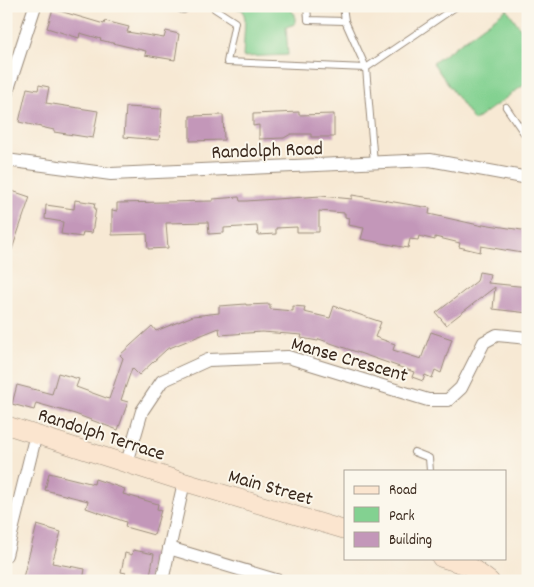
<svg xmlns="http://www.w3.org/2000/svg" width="534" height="587" font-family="Dekko,sans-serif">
<rect width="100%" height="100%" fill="#fbf7ec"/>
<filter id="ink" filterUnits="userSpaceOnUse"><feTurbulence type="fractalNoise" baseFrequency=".02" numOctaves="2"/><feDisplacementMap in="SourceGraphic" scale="10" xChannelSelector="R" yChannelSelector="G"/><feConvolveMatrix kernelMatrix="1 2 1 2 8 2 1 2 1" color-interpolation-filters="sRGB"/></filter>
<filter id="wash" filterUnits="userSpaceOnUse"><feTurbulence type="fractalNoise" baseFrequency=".0096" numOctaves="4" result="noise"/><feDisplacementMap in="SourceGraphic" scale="20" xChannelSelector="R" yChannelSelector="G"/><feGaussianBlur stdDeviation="1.12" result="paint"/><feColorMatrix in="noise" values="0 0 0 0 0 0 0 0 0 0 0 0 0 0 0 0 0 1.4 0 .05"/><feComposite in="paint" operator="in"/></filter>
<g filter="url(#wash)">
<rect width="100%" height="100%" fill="#f7e9d4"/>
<g fill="#83d191" stroke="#5f7e58">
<path d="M228,6H292V12L295,14V24L286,27L288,55L243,57L245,19L243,10Z"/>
<path d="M507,9L528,39V82L474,121L433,63Z"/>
</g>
<g id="blocks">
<g fill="#c397b9">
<path d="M53,9L104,24L105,21L129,27L127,32L164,38L166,31L179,34L175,60L145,55L146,51L100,40L101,39L80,33L79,38L47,28Z"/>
<path d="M39,85L49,87L46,103L98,111L93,138L54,132V130L19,122L27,88L38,90Z"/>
<path d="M126,107L162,109L159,140L124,137Z"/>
<path d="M299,112V115L334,114V137H311V134H291L284,138L259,139V125L253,126V114Z"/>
<path d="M223,115L224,140L190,141V116Z"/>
<path d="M9,190L30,197L8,261L6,260V197Z"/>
<path d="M352,195L430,208L429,214L483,226V224L528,231V254L481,246L480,252L459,247L460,243L435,237V240L419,236L418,240L410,239L408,248L361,239L364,228L348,225L349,218L345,217V213L319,211V232H297V227L276,228V234L258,235L257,226L224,228V233L209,234L208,222L166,223L168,248L148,249L147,234L112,235V210L117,211V203L213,201V199L239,197L240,201H246L321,196L352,199Z"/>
<path d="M75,200L95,203L94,208H96L92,233L83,232L82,237L61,234L63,222L45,219L46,205L74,209Z"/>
<path d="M479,272L490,274L488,283L528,287V313L493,309L495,287L446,325L436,313L477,281Z"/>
<path d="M246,304V305L270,304V309L293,311V306L305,307L304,312L330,318L334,306L381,322L375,337L395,344L393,350L421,359L431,332L452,339L441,373L435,370L432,378L425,375L423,381L412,377L414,372L319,339L318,341L301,338L302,335L262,332L220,335L219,328L167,349L139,375L132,368L121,400L128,402L118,430L75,414L36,403L34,410L12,404L17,385L52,394L58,373L79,379L76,387L109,399L123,358L120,355L152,326L156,331L193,316L219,313V306Z"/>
<path d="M49,473L94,484L95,479L125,489L123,494L158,504L157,509L161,510L154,535L125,527L126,522L86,508L88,501L45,490Z"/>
<path d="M37,525L61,532L52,563L85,569L83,581H69L48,576L47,581H22Z"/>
<path d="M133,550L154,554L149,581L124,578L126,573L121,572L125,553L132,555Z"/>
</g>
</g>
</g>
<g filter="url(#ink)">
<use href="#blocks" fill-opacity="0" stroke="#998a79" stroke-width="1"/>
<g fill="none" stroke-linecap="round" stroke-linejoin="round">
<g stroke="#998a79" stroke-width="8">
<g id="service">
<path d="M307,6L308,20L345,21"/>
<path d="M343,6L345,21L366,68L374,163"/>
<path d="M215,9L235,22L227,62L366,68L457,6"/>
<path d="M506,107L528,139"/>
<path d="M414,452L429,458L430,471"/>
</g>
</g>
<g stroke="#998a79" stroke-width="14">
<g id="minor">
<path d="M181,6L183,7"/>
<path d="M6,95L35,6"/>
<path d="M6,160L111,174L430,160L528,178"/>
<path d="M127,463L142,411L162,381L208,360L288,357L428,400H448L461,388L484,342L497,335L528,338"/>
<path d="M169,548L279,581"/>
<path d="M6,555L36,434"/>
<path d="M162,581L184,482"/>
</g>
</g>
<g stroke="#998a79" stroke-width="19">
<g id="secondary">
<path d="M6,425L184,482L345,530"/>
<path d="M441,558L471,567L490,581"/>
</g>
</g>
<use href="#service" stroke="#fff" stroke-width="6"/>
<use href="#minor" stroke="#fff" stroke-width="12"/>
<use href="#secondary" stroke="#fbe5cf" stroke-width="18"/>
</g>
</g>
<g text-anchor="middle" stroke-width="4" stroke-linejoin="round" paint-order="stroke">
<g font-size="20" fill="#3b2a1e" stroke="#fbf7ec">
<text transform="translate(267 149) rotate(-2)" y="7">Randolph Road</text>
<text transform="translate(350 358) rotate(16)" y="7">Manse Crescent</text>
<text transform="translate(102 433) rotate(18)" y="7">Randolph Terrace</text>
<text transform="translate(271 486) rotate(16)" y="7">Main Street</text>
</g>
</g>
<rect width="534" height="587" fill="none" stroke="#fbf7ec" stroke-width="25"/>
<rect x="344" y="470" width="162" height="90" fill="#fbf7ec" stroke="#aea59a"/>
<rect x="354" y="486" width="25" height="8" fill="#fbe5cf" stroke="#aea59a"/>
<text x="389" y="494" font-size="15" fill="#3b2a1e">Road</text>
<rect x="354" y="507" width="25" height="15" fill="#83d191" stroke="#aea59a"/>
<text x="389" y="520" font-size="15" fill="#3b2a1e">Park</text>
<rect x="354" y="532" width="25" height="15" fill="#c397b9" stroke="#aea59a"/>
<text x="389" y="544" font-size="15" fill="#3b2a1e">Building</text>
</svg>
